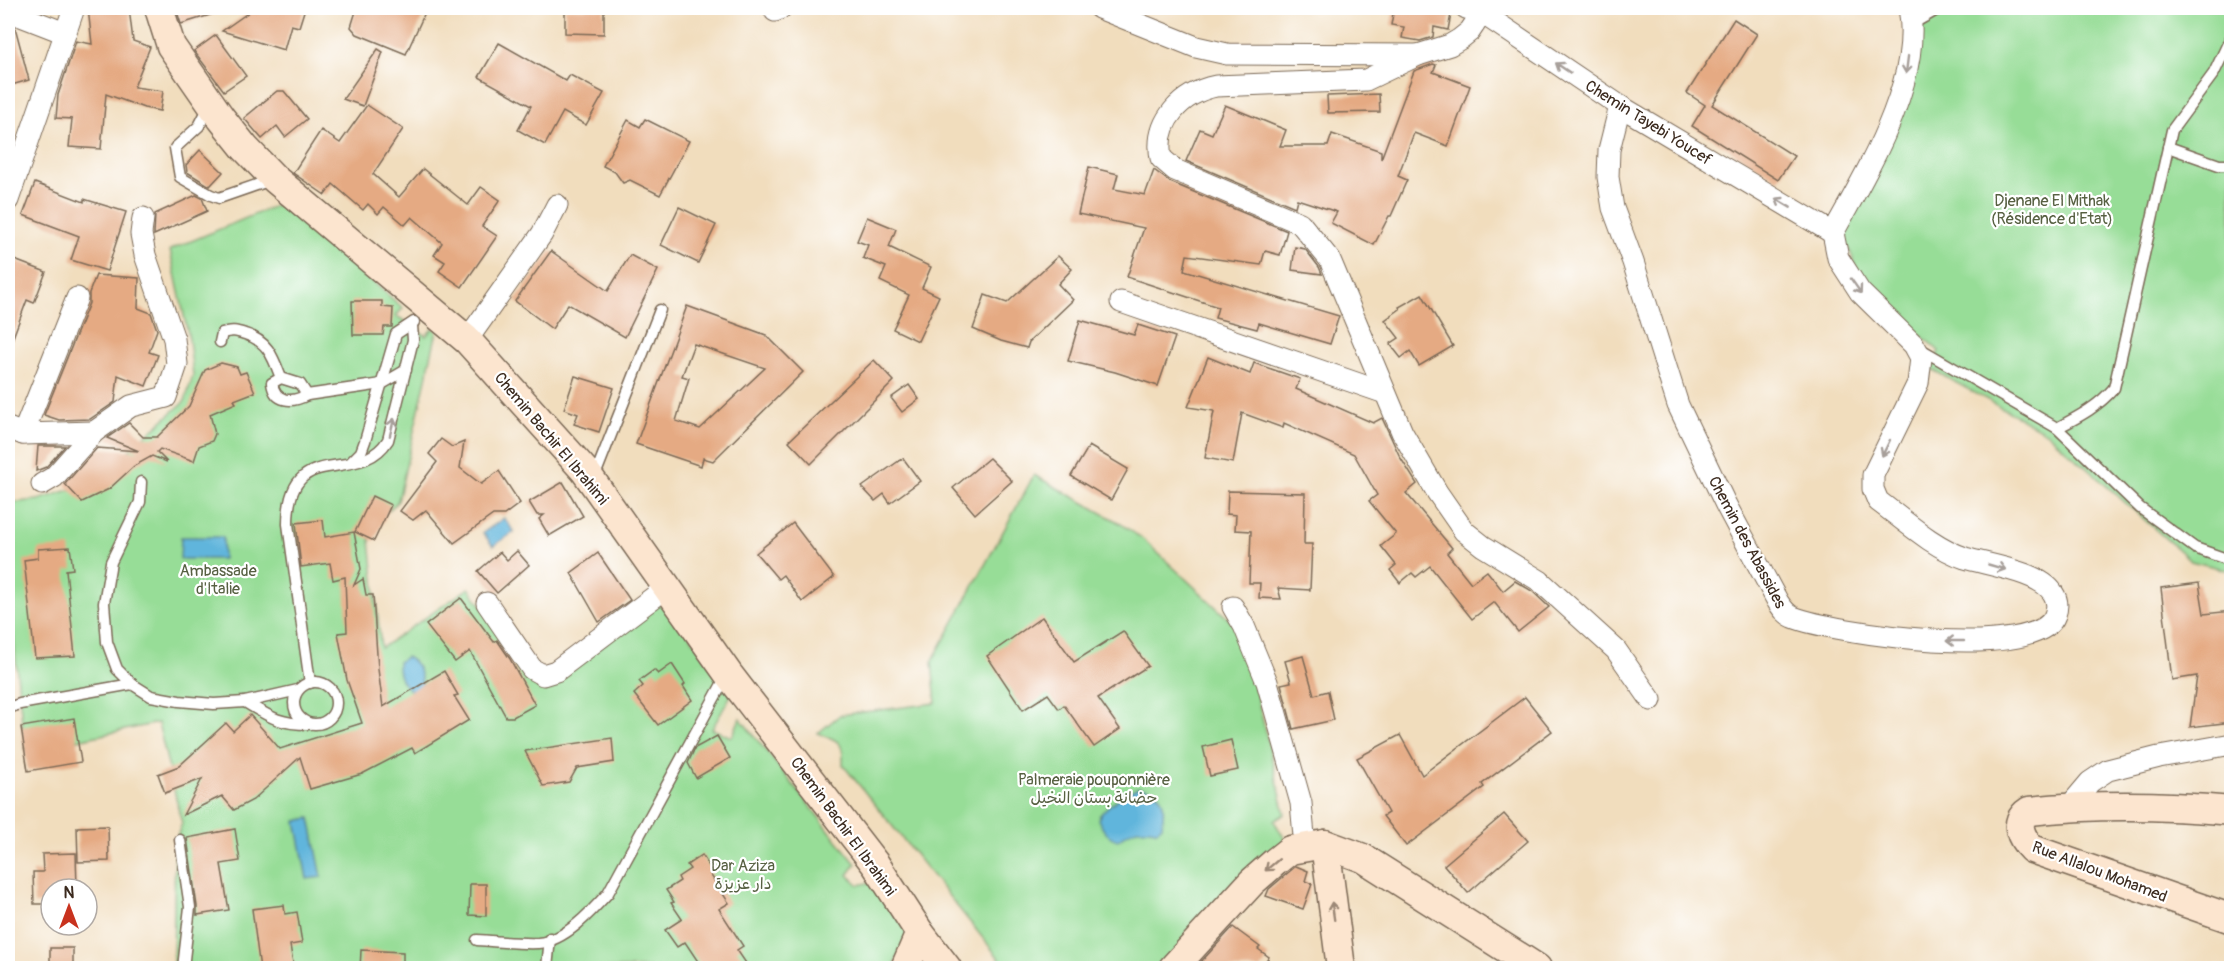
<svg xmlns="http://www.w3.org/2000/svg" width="2239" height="976" font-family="Pangolin,'Playpen Sans Arabic',sans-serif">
<rect width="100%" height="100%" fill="#fff"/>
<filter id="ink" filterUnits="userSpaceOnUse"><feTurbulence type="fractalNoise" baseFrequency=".0167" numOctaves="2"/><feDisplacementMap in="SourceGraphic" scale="12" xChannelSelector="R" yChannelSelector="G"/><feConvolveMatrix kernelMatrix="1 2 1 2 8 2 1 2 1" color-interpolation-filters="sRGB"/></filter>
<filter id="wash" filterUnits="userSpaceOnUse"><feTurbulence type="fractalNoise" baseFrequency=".008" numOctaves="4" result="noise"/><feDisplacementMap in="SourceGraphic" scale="24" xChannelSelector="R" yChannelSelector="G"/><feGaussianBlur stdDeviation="1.35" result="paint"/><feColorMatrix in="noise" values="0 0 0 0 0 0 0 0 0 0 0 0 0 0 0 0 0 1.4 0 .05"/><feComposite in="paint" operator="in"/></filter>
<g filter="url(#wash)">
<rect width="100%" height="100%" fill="#f1ddbd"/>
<g fill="#97dd97" stroke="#69845a" stroke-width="1.5">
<path d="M1918,8H2231V571L2191,561L2046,432L1931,369L1939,351L1884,304L1858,272L1844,236L1849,210L1876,164Z"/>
<path d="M282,203L403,308L396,316L412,325L426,336L433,328L437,331L398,501L369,531L381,648L469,588L543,689L665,599L731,695L712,729L732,737L740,718L856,864L848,875L859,885L871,882L909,930L893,968H173L175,843L182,823L158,723L25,751L8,584V503L38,500L76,488L127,452L185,401L193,375L189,339L170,250Z"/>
<path d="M1034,475L1118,522L1144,540L1235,625L1252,675L1285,814L1274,821L1286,841L1172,968H1007L843,765C844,741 839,741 818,733L840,715L936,703L932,662Z"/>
</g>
<g fill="#60b5dc" stroke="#4e707d" stroke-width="1.5">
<path d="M504,518L514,532L493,546L483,533Z"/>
<path d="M181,537H223V559H180Z"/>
<path d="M406,657C418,662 421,673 422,685L415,692C402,688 397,674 398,662Z"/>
<path d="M1139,787C1166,791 1165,803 1162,826L1155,832L1156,830C1137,827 1134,828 1118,840C1107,837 1102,829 1098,819C1102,808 1128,791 1139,787Z"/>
<path d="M310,818L322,877L307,879L296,821Z"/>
</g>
<g id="blocks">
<g fill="#e5aa83" fill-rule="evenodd">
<path d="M88,8H129L133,41L150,47L134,87L163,91L160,111L144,108L106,94L101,149L69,147L72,119L56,118L58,95L76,41L92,44Z"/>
<path d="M176,8H220V12L181,24Z"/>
<path d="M248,8H305L299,27L291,25L284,50L222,31L249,12L248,11Z"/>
<path d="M357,8H427L406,54L357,34L351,27Z"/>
<path d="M565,8L604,9V34L565,33Z"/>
<path d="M1394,8L1452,9L1448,30L1434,27L1433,37L1420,41L1402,38L1404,27L1391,25Z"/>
<path d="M1734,19L1757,34L1712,105L1794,156L1778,180L1692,126L1705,105L1687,93Z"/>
<path d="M8,24L15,27L29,80L8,86Z"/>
<path d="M216,35L246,76L224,91L194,51Z"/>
<path d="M499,43L566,81L570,75L604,93L586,125L563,112L545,145L518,130L531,106L479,77Z"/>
<path d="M378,49L383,52L363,106L343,99Z"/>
<path d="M1433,64L1436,65L1433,72L1470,86L1448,146L1414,133L1398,176L1407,180L1391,216H1389L1374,245L1331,223L1337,212L1297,199L1295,207L1186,161L1200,129L1212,134L1225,105L1286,130L1280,146H1328L1332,134L1381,151V159L1414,71Z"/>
<path d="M277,91H284L307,119L285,137L277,126L262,139L244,118Z"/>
<path d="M1379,94L1380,112L1328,113L1327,96Z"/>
<path d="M367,105L403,129L373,174L399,197L423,169L468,205L481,187L500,200L482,226L497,236L462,287L439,271L445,262L434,255L442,243L412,217L405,225L384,207L378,214L368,204L363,210L333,184L325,195L293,173L321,130L340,143Z"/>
<path d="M645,119L689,141L660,195L630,180L623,183L615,172L603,166L628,120L640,127Z"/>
<path d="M200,150L223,172L210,186L187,172L186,165Z"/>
<path d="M1089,167L1118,174L1114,189L1145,195L1154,170L1170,182L1287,231L1280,255L1265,251L1261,265L1187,255L1184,270L1339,316L1330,344L1259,323L1257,329L1215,318L1218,307L1127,277L1144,228L1078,214Z"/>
<path d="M35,183L84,202V199L126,212L107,271L71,260L79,236L23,215Z"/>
<path d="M196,195L202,198L207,211L154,235L155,214Z"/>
<path d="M679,207L716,225L698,263L661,245Z"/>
<path d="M867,217L896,229L889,247L931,267L922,288L939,296L918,341L893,329L909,295L880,281L886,267L863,258L868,245L857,241Z"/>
<path d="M1295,247L1305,249L1319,267L1322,274L1292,270Z"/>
<path d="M551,251L608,291L630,255L658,270L625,337L568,304L552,329L515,301Z"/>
<path d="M1058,256L1072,269L1058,284L1073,300L1029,342L1027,348L1001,341L973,329L985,295L1007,303Z"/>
<path d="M12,259L46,272L34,303L27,300L9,348L8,270Z"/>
<path d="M96,275L139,278L138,308L151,313L157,330L149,352L158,355L146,386L118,375L115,402L90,419L59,420L44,415L89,303V293Z"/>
<path d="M1422,294L1453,346L1419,366L1410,351L1401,358L1390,344L1399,338L1385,320L1400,309L1399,307Z"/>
<path d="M352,301H382V307L393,308L392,327H384L383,335H353Z"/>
<path d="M687,306L766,335L803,372L713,461L703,458L701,466L636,444ZM694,344L765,368L700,429L676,421L689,378L682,376Z"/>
<path d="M1080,320L1134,335L1138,325L1175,337L1158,386L1115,372L1068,361Z"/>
<path d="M1208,357L1250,374L1254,363L1300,379L1296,389L1373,423L1382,418L1400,457L1417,484L1406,493L1452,548L1447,553L1471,583L1487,571L1503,591L1515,581L1532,591L1549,607L1518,632L1494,602L1472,619L1430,566L1416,577L1412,573L1400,583L1390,570L1396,565L1381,546L1396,534L1369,501L1377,495L1354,454L1284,423L1283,428L1242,413L1233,463L1205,458L1214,411L1188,407Z"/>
<path d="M874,360L894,381L811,464L789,441Z"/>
<path d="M221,363L237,367L240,374L246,372L255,392L234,400L236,403L210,414L215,434L212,441L199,446L194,461L160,449L157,452L167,462L152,456L134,466L109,489L82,502L65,484L97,448L139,451L107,438L129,423L143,437H157L189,406L205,370Z"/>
<path d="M575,376L614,388L599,432L574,424L578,414L564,409Z"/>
<path d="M909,385L919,399L902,412L891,398Z"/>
<path d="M441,439L452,447L464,442L460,468L481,484L499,471L520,503L504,515H493L454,543L426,510L413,520L400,511L437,462L429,454Z"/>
<path d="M38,446H65L46,467L36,471Z"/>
<path d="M1089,446L1128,469L1111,500L1071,476Z"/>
<path d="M903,458L920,481L890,503L884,494L875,501L862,487Z"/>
<path d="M989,458L1012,481L975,514L953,488Z"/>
<path d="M563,482L583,516L549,536L539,519L544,515H537L529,502Z"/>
<path d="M1228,491L1305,493L1304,544H1312L1310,590L1278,588L1281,599L1259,598L1260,583H1249L1251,531L1235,530L1236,515L1227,514Z"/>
<path d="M372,496L391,505L374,541L355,532Z"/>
<path d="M323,520L325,537L354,532L361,569L354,585L363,579L366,595H373L378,669L383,707L444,671L458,695L454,696L469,720L415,753L412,748L362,774L310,789L300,757L253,800L234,810L222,796L183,815L202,779L165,793L158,774L179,766L226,723L233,731L250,715L280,749L362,723L347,680L338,633L347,632L345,577L333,580L330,563L301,567L296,523Z"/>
<path d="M793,523L834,577L802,602L783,575L778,579L756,553Z"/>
<path d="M70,547L73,569L66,570L75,656L35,658L24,560L38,558V549Z"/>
<path d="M517,551L529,565L497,593L478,571L500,552L507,560Z"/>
<path d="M598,553L630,600L599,622L571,573Z"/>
<path d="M2199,583L2204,614L2232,611V722L2190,727L2197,676L2172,680L2161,588Z"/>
<path d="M461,598L494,642L497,640L510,659L535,705L513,717H506L470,651L455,662L426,625Z"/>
<path d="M1042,617L1074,662L1123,631L1148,666L1098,698L1120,729L1094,747L1064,705L1059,709L1048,694L1023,710L987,656Z"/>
<path d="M1303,656L1314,695L1328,691L1334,720L1293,729L1281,684L1291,682L1285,661Z"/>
<path d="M672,664L685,684L683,686L692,700L658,725L634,694L643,686L639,681L654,670L658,674Z"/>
<path d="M1525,697L1552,731L1482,784L1484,787L1406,846L1383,816L1388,813L1357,758L1400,735L1422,775Z"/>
<path d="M74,718L81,762L28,771L21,727Z"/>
<path d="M717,736L730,758L696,778L688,763L695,748Z"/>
<path d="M612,738L614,762L577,768L569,782L543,786L525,751Z"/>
<path d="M1231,740L1238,770L1210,776L1203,747Z"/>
<path d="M1504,814L1528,841L1468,893L1444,865Z"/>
<path d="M108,826L109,861L78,862L77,827Z"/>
<path d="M235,829L240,861L221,864L229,910L197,915V906L187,838Z"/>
<path d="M76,853L77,889H51V904H34L33,872H43L42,854Z"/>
<path d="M702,855L713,872L710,874L729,903L719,909L743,946L737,950L750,969H703L685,942L677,947L665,930L682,919L671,903L674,902L666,890L680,881L678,877L690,869L687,865Z"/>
<path d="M1296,866L1308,871L1305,881L1312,884L1303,909L1266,896L1269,889Z"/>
<path d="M470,884H486V916L469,915Z"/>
<path d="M284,905L285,914L297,912L302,943L290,945L294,969H260L252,909Z"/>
<path d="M1233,927L1260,947L1258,949L1269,957L1261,969H1207L1200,963Z"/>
<rect x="50" y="948" width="23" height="21"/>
<path d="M361,950L403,952V969H360Z"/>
</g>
</g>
</g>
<g filter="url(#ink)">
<use href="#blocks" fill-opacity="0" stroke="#7b6956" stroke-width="1.5"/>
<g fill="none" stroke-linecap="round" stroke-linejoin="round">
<g stroke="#7b6956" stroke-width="13">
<g id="lane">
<path d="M1912,24L1940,8"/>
<path d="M210,105L199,126L175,148L180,177L211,195L219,198L271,180"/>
<path d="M2168,147L2219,165H2232"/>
<path d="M220,342L222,333C232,330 236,331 245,334C268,341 273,357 281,378"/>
<path d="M1919,348L2057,428C2078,417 2098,407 2114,388L2172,130L2214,73L2232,35"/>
<path d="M281,378L300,384L307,395C292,403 275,403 272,383Z"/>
<path d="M307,395L382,384L406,370"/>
<path d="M2057,428L2140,508L2195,548L2232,561"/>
<path d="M352,461L361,452L365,441L396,334L414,322"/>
<path d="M594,478L660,310"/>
<path d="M141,482L140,502L111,562L104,603L107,642L117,669L132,684L151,696L179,701L214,704L245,702L298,690"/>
<circle cx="315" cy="703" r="21"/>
<path d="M310,683L288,524C288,436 358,488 388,440L413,340L412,325"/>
<path d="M245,702C270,717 279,724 309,724"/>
<path d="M8,708L20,704L132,684"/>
<path d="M180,840L190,907L183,968"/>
<path d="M477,940C497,941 518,944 538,943C565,941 591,912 608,893L722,684L728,677"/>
<path d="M547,968L550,938"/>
</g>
</g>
<g stroke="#7b6956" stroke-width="23">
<g id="street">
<path d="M1099,8L1196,47L1227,54L1418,55L1450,45L1460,39L1470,31L1482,13"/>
<path d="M1466,8L1482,13L1620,106L1833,233"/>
<path d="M8,11L65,33"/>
<path d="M775,11L781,8"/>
<path d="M1418,55L1366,80L1216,86C1182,93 1154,121 1161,158L1175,170L1300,223L1330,260L1402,432L1437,492L1464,531L1483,546L1540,581L1616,650L1651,700"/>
<path d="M1620,106L1609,150L1608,177L1613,208L1633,262L1678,405L1726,505L1778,602C1782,608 1786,614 1793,617C1833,633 2039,663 2055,615C2058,607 2057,599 2053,593C2040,572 1988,565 1965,558C1933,547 1905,521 1878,501L1873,489V475L1918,383L1921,358L1914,345L1860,292L1838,258L1833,233"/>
<path d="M8,200L74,8"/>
<path d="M1833,233C1867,171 1923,80 1909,8"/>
<path d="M1121,302L1385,393"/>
<path d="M467,340L542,234L557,205"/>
<path d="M8,428L23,434L94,432"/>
<path d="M23,434L77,298"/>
<path d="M42,484L54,477L94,432L131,406L166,397L177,364L174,339L145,255L141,234L143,218"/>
<path d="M487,603L532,669L543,675L556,671L666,588"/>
<path d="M1233,607L1244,626L1267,682L1301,803L1305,847"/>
<path d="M2069,807L2090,782L2108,770L2159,757L2232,744"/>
</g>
</g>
<g stroke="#7b6956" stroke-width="31">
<g id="secondary">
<path d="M159,8L171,46L221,118L245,148L275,179L467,340L585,471L729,675L876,865L920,933L947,968"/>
<path d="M2232,811C2165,805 2095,804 2029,811C2012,822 2022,839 2032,849L2232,919"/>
<path d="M1325,844L1341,968"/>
<path d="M905,968L920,933"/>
<path d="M1173,968L1252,882L1275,862L1290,850L1325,844L1363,858L1537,968"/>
</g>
</g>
<use href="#lane" stroke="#fff" stroke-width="10"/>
<use href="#street" stroke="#fff" stroke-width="21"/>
<use href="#secondary" stroke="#fce5cf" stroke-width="28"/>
</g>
<defs><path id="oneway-shaft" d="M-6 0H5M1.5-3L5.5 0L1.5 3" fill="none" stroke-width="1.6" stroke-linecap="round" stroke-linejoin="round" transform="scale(1.5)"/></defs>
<g stroke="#a79f9a">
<use href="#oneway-shaft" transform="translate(1907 65) rotate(97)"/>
<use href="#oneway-shaft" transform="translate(1563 68) rotate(-146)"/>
<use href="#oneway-shaft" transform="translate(1783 203) rotate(-149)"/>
<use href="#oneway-shaft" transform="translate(1856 286) rotate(55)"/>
<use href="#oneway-shaft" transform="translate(392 427) rotate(-76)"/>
<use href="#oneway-shaft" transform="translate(1886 448) rotate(116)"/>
<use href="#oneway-shaft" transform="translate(1997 567) rotate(16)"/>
<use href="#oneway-shaft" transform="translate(1955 641) rotate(180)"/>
</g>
<g stroke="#9c8876">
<use href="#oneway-shaft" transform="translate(1272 865) rotate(140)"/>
<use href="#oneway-shaft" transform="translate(1333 911) rotate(-98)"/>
</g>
</g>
<g text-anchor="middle" stroke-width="4.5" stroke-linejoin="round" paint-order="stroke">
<g font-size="16" fill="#3b2a1e" stroke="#fff">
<text transform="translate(1649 122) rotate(32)" y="6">Chemin Tayebi Youcef</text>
<text transform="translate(552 438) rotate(50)" y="6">Chemin Bachir El Ibrahimi</text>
<text transform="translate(1748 542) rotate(62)" y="6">Chemin des Abassides</text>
<text transform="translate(844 826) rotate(54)" y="6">Chemin Bachir El Ibrahimi</text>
<text transform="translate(2100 871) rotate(21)" y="6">Rue Allalou Mohamed</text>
</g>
<g font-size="16" fill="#576042" stroke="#fff">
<text x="2052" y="206">Djenane El Mithak<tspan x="2052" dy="18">(Résidence d'Etat)</tspan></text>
<text x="218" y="576">Ambassade<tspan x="218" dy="18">d'Italie</tspan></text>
<text x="1094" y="785">Palmeraie pouponnière<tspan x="1094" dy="18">حضانة بستان النخيل</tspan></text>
<text x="743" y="871">Dar Aziza<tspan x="743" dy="18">دار عزيزة</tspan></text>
</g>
</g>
<rect width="2239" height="976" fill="none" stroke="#fff" stroke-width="30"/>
<g transform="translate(69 907)"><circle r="28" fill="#ffffff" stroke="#b1aaa5" stroke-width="1.5"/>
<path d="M0-4.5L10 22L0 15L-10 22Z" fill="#c8321e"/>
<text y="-9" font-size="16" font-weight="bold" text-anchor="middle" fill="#3b2a1e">N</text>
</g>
</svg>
